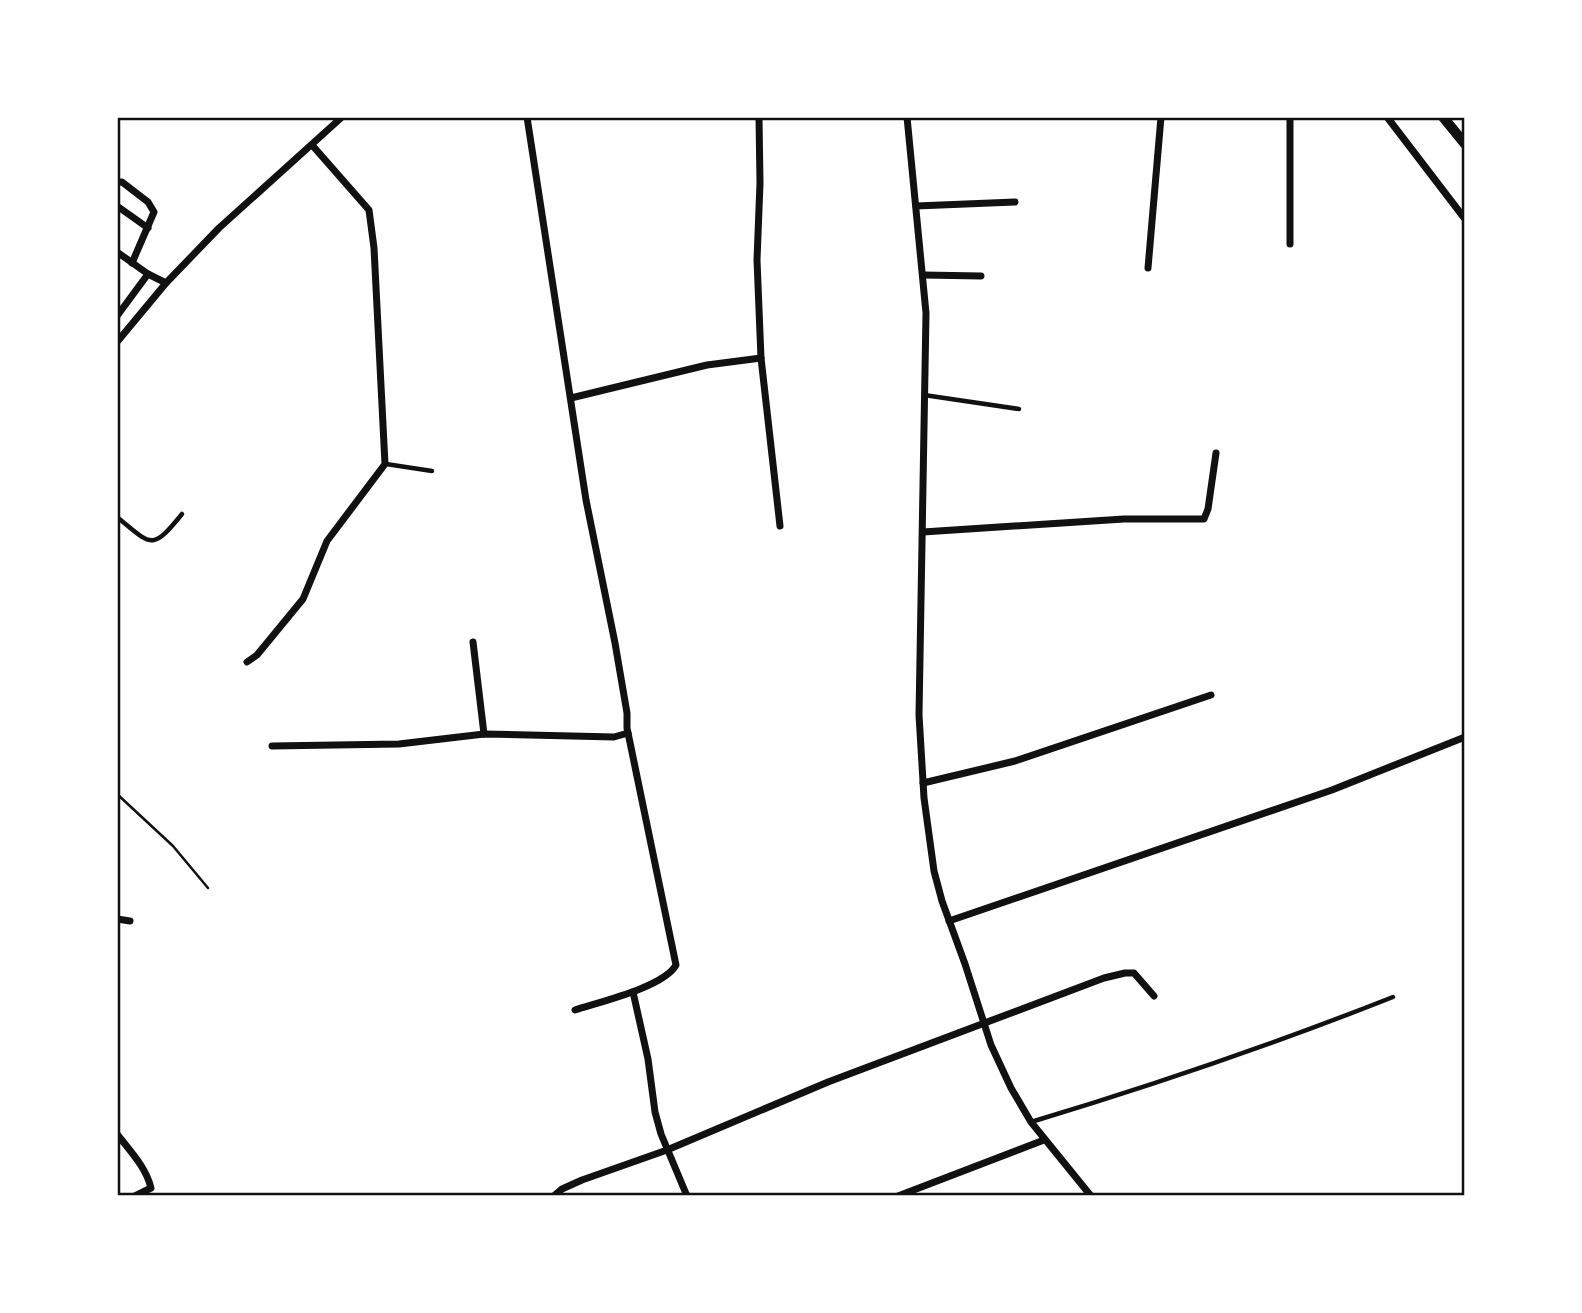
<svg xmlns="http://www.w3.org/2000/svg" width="1582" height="1313" font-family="'Titillium Web',sans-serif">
<rect width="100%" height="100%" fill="#fff"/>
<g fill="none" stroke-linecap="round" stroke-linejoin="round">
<path stroke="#111" stroke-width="2.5" d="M117,794L173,846L208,888"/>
<g stroke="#111" stroke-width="4.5">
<path d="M924,395L1019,409"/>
<path d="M386,464L432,471"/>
<path d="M117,517C152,546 152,551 182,514"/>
<path d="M1031,1122C1154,1085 1274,1044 1393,997"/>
</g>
<g stroke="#111" stroke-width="7">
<path d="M527,117L586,500L615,643L627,713V728L676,965C664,987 599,1002 575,1010"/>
<path d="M759,117L760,183L757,260L761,358L780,526"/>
<path d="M907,117L926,313L919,715L924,798L934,871L942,901L965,964L991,1045L1011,1088L1031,1122L1091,1196"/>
<path d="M1387,117L1465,219"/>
<path d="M117,182H122L148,202L154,212L132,263"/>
<path d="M117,206L148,228"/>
<path d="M916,206L1015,202"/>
<path d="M1290,244V117"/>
<path d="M117,252L148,274L166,283"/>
<path d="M1148,268L1161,117"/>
<path d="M923,275L981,276"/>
<path d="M117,316L148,274"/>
<path d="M117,342L166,283L219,228L342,117"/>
<path d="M571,398L707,365L761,358"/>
<path d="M923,532L1124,519H1204L1208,509L1216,453"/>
<path d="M473,642L484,734"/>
<path d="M247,662L257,655L303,599L327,541L385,464L374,248L369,210L312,145"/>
<path d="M272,746L399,744L484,734L614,737L628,733"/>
<path d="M923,783L1015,761L1211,695"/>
<path d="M117,919L130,921"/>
<path d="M949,921L1332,790L1465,737"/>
<path d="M633,992L648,1059L655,1112L661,1134L687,1196"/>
<path d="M117,1134C130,1151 146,1167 151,1188L135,1196"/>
<path d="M554,1196L562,1189L582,1180L667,1150L828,1082L1104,978L1125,973H1134L1154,996"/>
<path d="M898,1196L1044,1140"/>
</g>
<path stroke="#111" stroke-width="10" d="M1443,117L1465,144"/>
</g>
<rect width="1582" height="1313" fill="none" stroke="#ffffff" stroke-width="238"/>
<rect x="119" y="119" width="1344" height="1075" fill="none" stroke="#111" stroke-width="2.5"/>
</svg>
